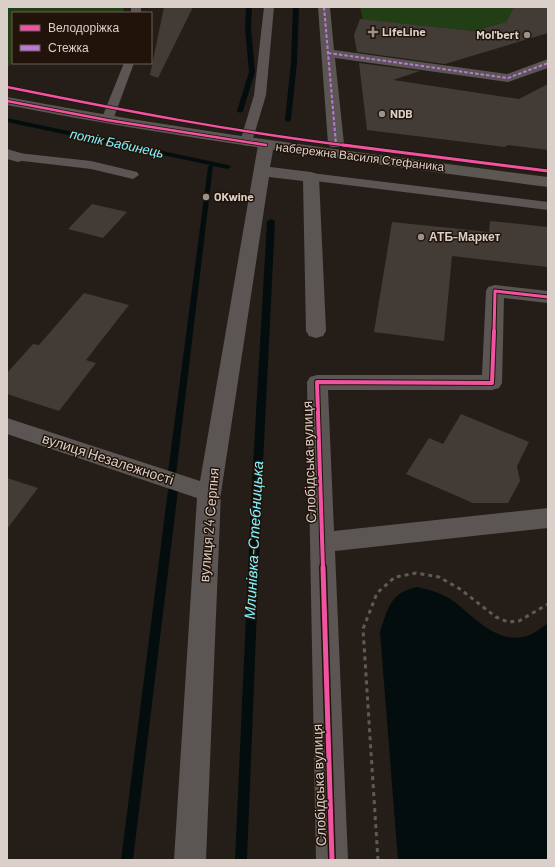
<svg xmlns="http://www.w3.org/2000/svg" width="555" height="867" font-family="Barlow,sans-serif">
<rect width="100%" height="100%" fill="#251e18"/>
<g fill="#223e14">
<path d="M7,7H124L123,13H13V62L7,68Z"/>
<path d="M360,7H514L506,22L473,31L363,20Z"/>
</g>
<path fill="#040d0d" d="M418,587C430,590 441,593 452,600C474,616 496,645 527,636C534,634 542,627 548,623V860H398L380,632C388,608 390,592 418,587Z"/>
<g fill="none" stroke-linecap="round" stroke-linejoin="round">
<g fill="#040d0d" fill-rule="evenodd">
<path d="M246,7H252L251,28L255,72L243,111L240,113L237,111L249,72L245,28Z"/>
<path d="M293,7H299L297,62L291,120L288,122L285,120L291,62Z"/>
<path d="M7,118L228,165L231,167L228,169L213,166L176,475H170L168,472L208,167L210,165L7,122Z"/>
<path d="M271,219L275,221L262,483L247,860H235L252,483L267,221Z"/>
<path d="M173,486L176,487L178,490L133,860H121L168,490L170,487Z"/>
</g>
</g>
<g fill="#423b36">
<path d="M164,7H193L158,78L150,75Z"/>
<path d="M514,7H548V33L445,64L357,52L354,35L360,19L473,31L506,22Z"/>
<path d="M359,63L420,71L393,80L519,99L548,84V150L508,145L505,147L367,130Z"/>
<path d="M92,204L127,212L103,238L68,229Z"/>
<path d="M490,221L548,227V267L452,256L444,341L374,332L392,222L489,232Z"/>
<path d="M84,293L129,305L86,360L96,363L59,411L7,394V373L33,344L39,345Z"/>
<path d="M461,414L529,442L517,466L520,481L508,503H473L406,474L429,438L443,444Z"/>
<path d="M7,478L38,488L7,529Z"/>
</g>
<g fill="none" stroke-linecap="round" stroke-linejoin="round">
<path stroke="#5e5a57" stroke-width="3" stroke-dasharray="4 4" stroke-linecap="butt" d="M378,860L363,629L377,593L395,577L416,573L439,577L460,589L496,617L508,622L519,621L548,604"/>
<g fill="#5b5654" fill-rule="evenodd">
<rect x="131" y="7" width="10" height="6"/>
<path d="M264,7H274L266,95L252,142L246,146L240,142L254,95Z"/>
<path d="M124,63H134L113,120L111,122H103L101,120Z"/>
<path d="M18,153L91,161L137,172L139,175L133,179L91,169L14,160L12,157L14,154Z"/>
<path d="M311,173L548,202V210L307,180L305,177Z"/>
</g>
<g fill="#5b5654" fill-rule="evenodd">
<path d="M318,7H330L334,50L507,74L548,59V68L508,82L335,58L344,144L341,147H331L328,144Z"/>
<path d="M266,140L271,142L274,145L270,167L311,172L317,174L319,177L326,331L323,336L316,338L309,336L306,331L303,181L269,177L221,493L206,860H174L197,498L7,434V418L200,481L258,145L261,142Z"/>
<path d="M7,149L24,154L26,157L24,160L18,162L7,159Z"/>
<path d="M495,285L548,291V303L504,298L502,383L499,388L492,390H328L334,531L548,508V528L335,551L348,860H316L307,382L310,377L317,375H482L486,291L488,287Z"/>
</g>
<path fill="#5c5753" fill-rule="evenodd" d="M7,97C186,131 367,154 548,177V187C367,163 186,140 7,105Z"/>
<g stroke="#ba77d6" stroke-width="2" stroke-dasharray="3.5 2" stroke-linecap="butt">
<path d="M324,7L336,144"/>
<path d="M328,53L508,78L548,63"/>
</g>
<g stroke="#211309" stroke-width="4">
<g id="cycleway-far3">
<path d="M7,87C121,110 235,132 351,146"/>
<path d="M7,101L107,120L266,145"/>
</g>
</g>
<g stroke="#211309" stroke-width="5">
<g id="cycleway-far2">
<path d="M343,145L548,171"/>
<path d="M494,332L495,291L548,297"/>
</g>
</g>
<g stroke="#211309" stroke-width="6">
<path id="cycleway-far1" d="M323,568L317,382L492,383L494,331"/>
</g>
<g stroke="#211309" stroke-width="8">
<path id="cycleway" d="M323,567L332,860"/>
</g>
<use href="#cycleway-far3" stroke="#f153a3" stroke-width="2.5"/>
<use href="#cycleway-far2" stroke="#f153a3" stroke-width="3"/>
<use href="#cycleway-far1" stroke="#f153a3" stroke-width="4"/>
<use href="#cycleway" stroke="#f153a3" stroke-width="5"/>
</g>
<g fill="#9b928b" stroke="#211309" stroke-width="1.5">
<path d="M371 26h4v4h4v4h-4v4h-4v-4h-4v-4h4z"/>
<circle cx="527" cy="35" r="4"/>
<circle cx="382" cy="114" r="4"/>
<circle cx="206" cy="197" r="4"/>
<circle cx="421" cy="237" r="4"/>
</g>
<g text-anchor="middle" stroke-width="3" stroke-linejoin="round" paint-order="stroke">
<g font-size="12" font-weight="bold" fill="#dad0c9" stroke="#211309" text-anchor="start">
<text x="382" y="36">LifeLine</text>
<text x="519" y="39" text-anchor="end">Mol'bert</text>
<text x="390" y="118">NDB</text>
<text x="214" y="201">OKwine</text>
<text x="429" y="241">АТБ-Маркет</text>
</g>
<g font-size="12" fill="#dad0c9" stroke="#211309">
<text transform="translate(360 157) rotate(7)" y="4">набережна Василя Стефаника</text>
</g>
<g font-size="13" font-style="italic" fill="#82f4ff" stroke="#211309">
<text transform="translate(117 143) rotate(12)" y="5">потік Бабинець</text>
</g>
<g font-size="14" fill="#dad0c9" stroke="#211309">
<text transform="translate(108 459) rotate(18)" y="5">вулиця Незалежності</text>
<text transform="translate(309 462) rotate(-92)" y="5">Слобідська вулиця</text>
<text transform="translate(209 525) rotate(-85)" y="5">вулиця 24 Серпня</text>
<text transform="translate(319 785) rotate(-92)" y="5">Слобідська вулиця</text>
</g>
<g font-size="15" font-style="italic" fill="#82f4ff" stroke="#211309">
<text transform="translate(254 540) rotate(-87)" y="5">Млинівка-Стебницька</text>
</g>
</g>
<rect width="555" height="867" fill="none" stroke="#dad0c9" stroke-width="16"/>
<rect x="12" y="12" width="140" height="52" fill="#211309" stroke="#6b5f56"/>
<rect x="20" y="25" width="20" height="6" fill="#f153a3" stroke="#6b5f56"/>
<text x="48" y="32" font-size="12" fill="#dad0c9">Велодоріжка</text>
<rect x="20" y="45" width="20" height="6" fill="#ba77d6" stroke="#6b5f56"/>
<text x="48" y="52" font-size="12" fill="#dad0c9">Стежка</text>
</svg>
